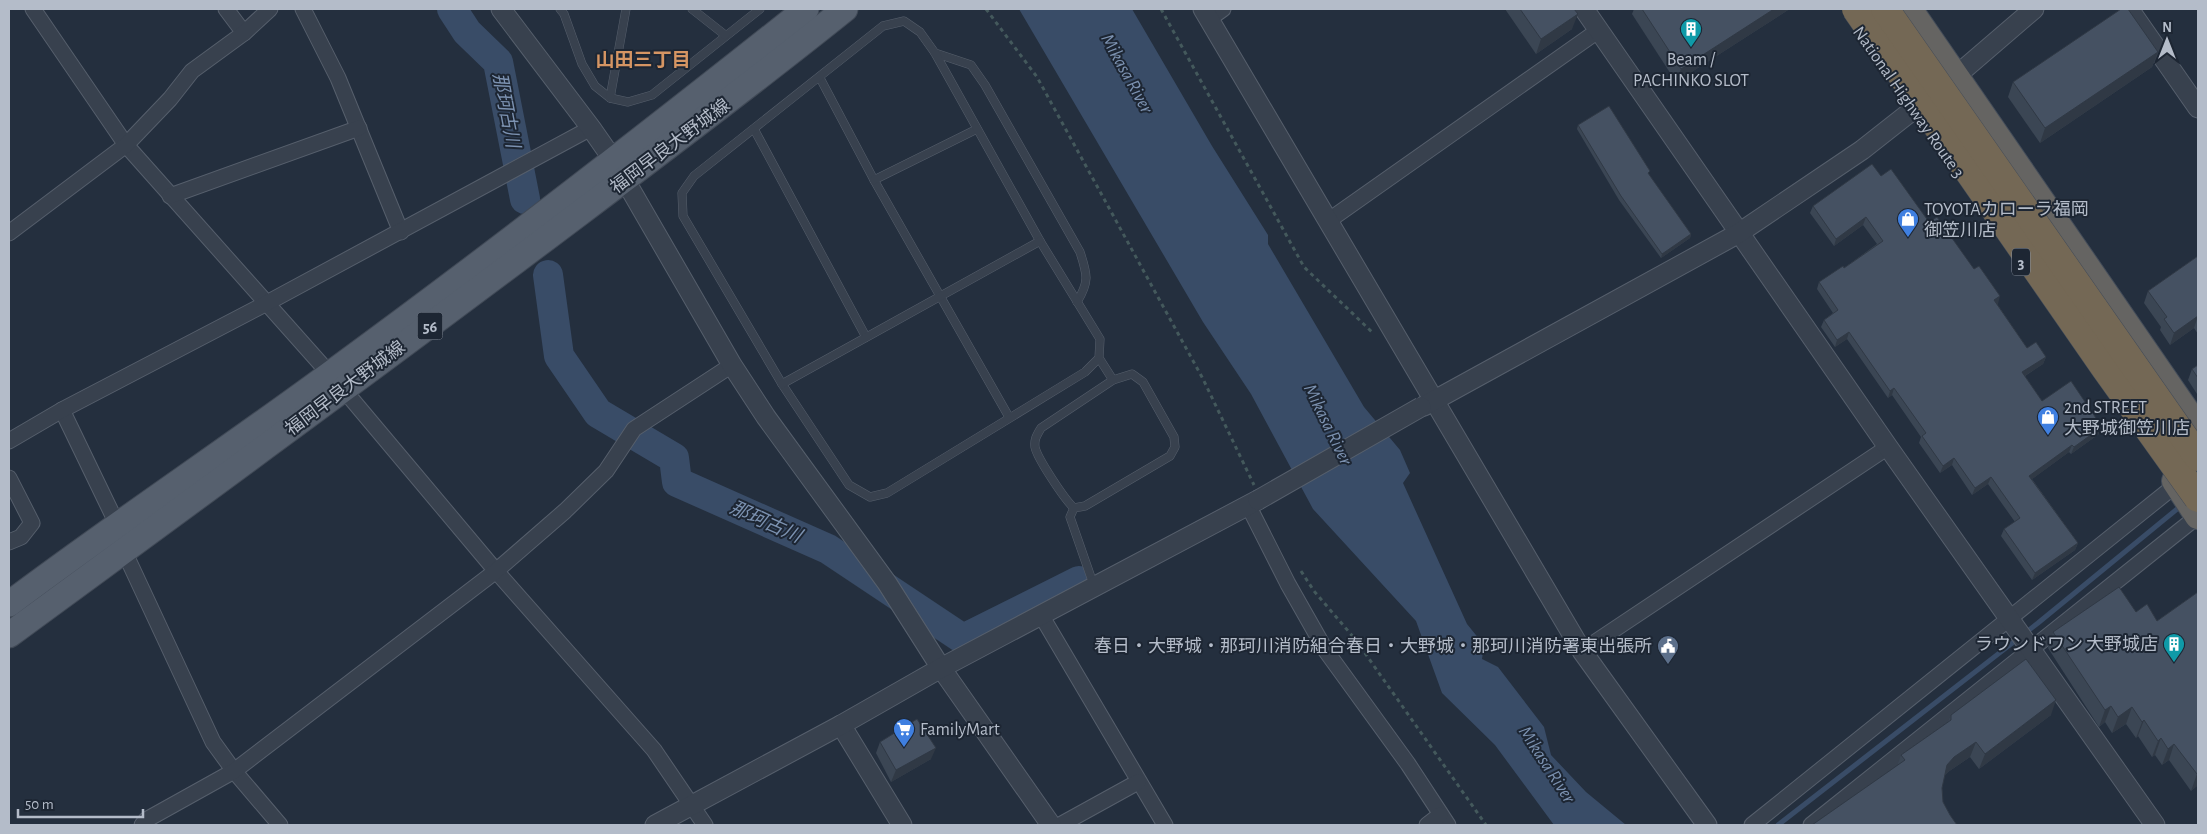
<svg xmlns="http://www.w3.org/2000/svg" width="2207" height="834" font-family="'Alegreya Sans','Noto Sans JP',sans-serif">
<rect width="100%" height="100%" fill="#242f3e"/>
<path fill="#394c67" d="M1019,9H1132L1212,146L1268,235V244L1364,407L1400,450L1410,473L1403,483L1467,624L1484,645L1482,659L1498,667L1544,727L1551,755L1586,792L1626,825H1554L1495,745L1442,693L1416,621L1313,509L1251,394L1203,322Z"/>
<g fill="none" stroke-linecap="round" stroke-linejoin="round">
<path stroke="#394c67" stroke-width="5" d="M1778,825L2038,623L2182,505"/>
<g stroke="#394c67" stroke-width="30">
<path d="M452,9L467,32L498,62L525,199"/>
<path d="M548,275L559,356L598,413L674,458L677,482L828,549L963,639L1079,581"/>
</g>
<g stroke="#565f6c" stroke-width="9">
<g id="service">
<path d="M560,9L564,14L582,64L595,86L610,98L628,102L652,95L760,9"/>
<path d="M692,9L725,35"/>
<path d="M935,53L971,65L985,85L1080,252C1087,274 1090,281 1077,302"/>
<path d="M820,78L874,180L1009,417"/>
<path d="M610,98L626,9"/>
<path d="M754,129L866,337"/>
<path d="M874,180L977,129"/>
<path d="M1099,358L1085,372L887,493L870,497L849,485L782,384L683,216L682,193L694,176L883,26L904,21L920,32L935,53L1040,241L1100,339L1099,358L1113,380"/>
<path d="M782,384L1040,241"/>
<path d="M1074,508L1085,506L1170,456L1175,447L1174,437L1143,382L1132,374L1113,380L1041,428C1037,435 1034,439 1035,447C1037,458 1065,500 1074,508L1070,517L1094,586"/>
</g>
</g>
<g stroke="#565f6c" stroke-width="17">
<g id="minor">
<path d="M33,9L126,145L344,390L496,571L654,750L705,825"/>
<path d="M226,9L244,33"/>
<path d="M303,9L338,78L401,232"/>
<path d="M1209,19L1223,9"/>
<path d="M170,196L359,128"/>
<path d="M1328,221L1599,30"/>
<path d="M9,233L126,145L170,99L192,71L244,33L270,9"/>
<path d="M62,410L117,524"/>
<path d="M9,441L62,410L267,303L591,128"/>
<path d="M9,478L32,523L21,537L9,542"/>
<path d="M1248,505L1288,584L1326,651L1408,764L1448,825"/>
<path d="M124,551L213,742L234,771L280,825"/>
<path d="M1041,615L1165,825"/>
<path d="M1582,651L1888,447"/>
<path d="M142,825L146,820L234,771L496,571L565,511L606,471L634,429L732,365"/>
<path d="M1060,825L1138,782"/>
<path d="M1427,825L1440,815"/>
<path d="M1752,825L2177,484"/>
<path d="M1811,825L2198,516"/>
</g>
</g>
<g stroke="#565f6c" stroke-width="21">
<g id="tertiary">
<path d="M501,9L591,128L614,161L732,365L766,417L887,583L941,668L1051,825"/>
<path d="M1203,9L1582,651L1707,825"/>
<path d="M1584,9L1888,447L2155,825"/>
<path d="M2129,9L2198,108"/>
<path d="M1424,406L1739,233L1862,150L1956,76L2034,9"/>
<path d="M841,725L902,825"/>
<path d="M655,825L841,725L941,668L1258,500"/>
</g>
</g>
<g stroke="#414a57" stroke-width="27">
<g id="primary">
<path d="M9,604C114,525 224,452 330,374C492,256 650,133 806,9"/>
<path d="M9,635C178,511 348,387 516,261C626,178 737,96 845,9"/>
</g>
</g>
<g stroke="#434c59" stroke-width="28">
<g id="trunk">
<path d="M1909,9L2198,428"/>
<path d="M2175,481L2198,516"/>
</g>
</g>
<g stroke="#44595c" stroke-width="3" stroke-dasharray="4 4" stroke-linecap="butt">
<path d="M986,9L1037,77L1203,379L1254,485"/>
<path d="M1161,9L1304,267L1373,333"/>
<path d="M1301,571L1314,591L1355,639L1486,825"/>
</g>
<use href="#service" stroke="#38414e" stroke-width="8"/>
<use href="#minor" stroke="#38414e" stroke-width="15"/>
<use href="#tertiary" stroke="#38414e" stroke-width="19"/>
<use href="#primary" stroke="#56606e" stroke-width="25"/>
<use href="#trunk" stroke="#656462" stroke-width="26"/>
<g stroke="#565f6c" stroke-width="21" stroke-linecap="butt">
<path id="tertiary-bridge" d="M1258,500L1421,407"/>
</g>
<g stroke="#434c59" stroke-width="29" stroke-linecap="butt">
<g id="motorway-bridge">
<path d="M1856,9L2105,368L2198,498"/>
<path d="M1885,9L2198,457"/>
</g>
</g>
<use href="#tertiary-bridge" stroke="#38414e" stroke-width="19"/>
<use href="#motorway-bridge" stroke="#746855" stroke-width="28"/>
</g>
<g fill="#3b4654">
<path d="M1505,9H1574L1572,29L1536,54Z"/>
<path d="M1634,9H1788V10L1676,82L1632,14Z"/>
<path d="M2158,52L2152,67L2040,143L2008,97L2013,82Z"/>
<path d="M1578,125L1691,234L1690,238L1661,258L1619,200L1577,129Z"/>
<path d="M1881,176L1929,222L1998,304H1997L2027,348L2046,357L2043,364L2025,376L2042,401L2102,427L2099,434L2071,454L2069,452L2032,479L2078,543L2075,550L2032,580L2001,536L2004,529L2015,522L1988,484L1972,495L1952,465L1940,473L1919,443L1921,437L1892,395L1888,398L1847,339L1835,347L1821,327L1824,320L1833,313L1817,289L1819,282L1844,268L1877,244L1863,225L1834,246L1810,213L1813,206Z"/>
<path d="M2198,256V334L2194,328L2170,345L2160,330L2161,327L2144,303L2148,291Z"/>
<path d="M2198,365V394H2197L2188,380L2192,369Z"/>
<path d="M2198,592V785L2191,791L2169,760L2162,765L2155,755L2152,757L2138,736L2136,738L2126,724L2112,733L2105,722L2099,727L2048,648L2053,632L2136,612L2157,621Z"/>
<path d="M1951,715H2051L1979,769L1970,757L1948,772L1944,776L1942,788L1943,802L1950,815L1897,766L1901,755L1948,722Z"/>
<path d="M880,742L931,759L891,782L876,753Z"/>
</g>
<g fill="#303945">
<path d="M1774,9H1788V10L1676,82L1681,69Z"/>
<path d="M1578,14L1572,29L1536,54L1541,39Z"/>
<path d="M2158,52L2152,67L2040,143L2045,128Z"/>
<path d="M1866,217L1863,225L1834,246L1836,239Z"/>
<path d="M1691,234L1690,238L1661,258L1662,254Z"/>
<path d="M2000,296L1998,304L1992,308L1994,300Z"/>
<path d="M2198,316L2194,328L2170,345L2174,333Z"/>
<path d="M1849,332L1847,339L1835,347L1837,340Z"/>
<path d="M2046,357L2043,364L2020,379L2022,372Z"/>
<path d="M1894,388L1892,395L1888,398L1890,391Z"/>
<path d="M2102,427L2099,434L2071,454L2074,447Z"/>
<path d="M2072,445L2069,452L2027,483L2029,476Z"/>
<path d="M1954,458L1952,465L1940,473L1943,466Z"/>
<path d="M1991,477L1988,484L1972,495L1975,488Z"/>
<path d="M2078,543L2075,550L2032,580L2035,573Z"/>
<path d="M2056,700L2051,715L1979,769L1985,754Z"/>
<path d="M2111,706L2105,722L2099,727L2105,710Z"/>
<path d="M2132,707L2126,724L2112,733L2118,717Z"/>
<path d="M2144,720L2138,736L2136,738L2142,722Z"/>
<path d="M2161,738L2155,755L2152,757L2158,741Z"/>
<path d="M1976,742L1970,757L1948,772L1941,780L1947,765L1954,757Z"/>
<path d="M2174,744L2169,760L2162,765L2168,749Z"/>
<path d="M936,748L931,759L891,782L896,770Z"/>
<path d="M2197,774H2198V785L2191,791Z"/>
</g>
<g fill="#455162" stroke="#303945">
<path d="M1520,9H1574L1578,14L1541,39Z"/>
<path d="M1642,9H1774L1681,69Z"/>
<path d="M2121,9H2128L2158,52L2045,128L2013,82Z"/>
<path d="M1609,106L1650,171L1648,173L1691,234L1662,254L1621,196L1578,125Z"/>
<path d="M1872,164L1881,176L1891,169L1929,222L1937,217L1974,269L1979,266L2000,296L1994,300L2027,348L2036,342L2046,357L2022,372L2042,401L2071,381L2102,427L2074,447L2072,445L2029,476L2078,543L2035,573L2004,529L2020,518L1991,477L1975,488L1954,458L1943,466L1922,436L1926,433L1894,388L1890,391L1849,332L1837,340L1824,320L1838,310L1819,282L1843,266L1844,268L1883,241L1866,217L1836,239L1813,206Z"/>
<path d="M2198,256V317V316L2174,333L2164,319L2167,317L2148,291Z"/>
<path d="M2198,365V378L2192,369Z"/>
<path d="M2119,587L2136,612L2147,604L2157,621L2198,592V774H2197L2174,744L2168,749L2161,738L2158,741L2144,720L2142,722L2132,707L2118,717L2111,706L2105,710L2053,632Z"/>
<path d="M2026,659L2056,700L1985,754L1976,742L1954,757L1947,765L1942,788L1943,802L1950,815L1957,825H1812L1905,760L1901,755L1951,720V715Z"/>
<path d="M917,719L936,748L896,770L880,742Z"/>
</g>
<defs>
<g id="building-pin" transform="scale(1.125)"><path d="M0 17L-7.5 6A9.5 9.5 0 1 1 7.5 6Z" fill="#0f9aa8" stroke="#1d2633"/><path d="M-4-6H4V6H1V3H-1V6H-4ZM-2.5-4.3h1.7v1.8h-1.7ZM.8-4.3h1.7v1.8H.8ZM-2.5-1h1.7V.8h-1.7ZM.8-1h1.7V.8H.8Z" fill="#fff"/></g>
<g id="shop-pin" transform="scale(1.125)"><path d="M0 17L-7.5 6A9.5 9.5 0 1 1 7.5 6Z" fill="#3f7fe0" stroke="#1d2633"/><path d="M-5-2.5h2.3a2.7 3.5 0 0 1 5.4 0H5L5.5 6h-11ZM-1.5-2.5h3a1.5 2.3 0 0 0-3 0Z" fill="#fff"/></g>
<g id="civic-pin" transform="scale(1.125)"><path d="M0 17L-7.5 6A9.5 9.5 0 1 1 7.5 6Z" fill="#5c6f8a" stroke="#1d2633"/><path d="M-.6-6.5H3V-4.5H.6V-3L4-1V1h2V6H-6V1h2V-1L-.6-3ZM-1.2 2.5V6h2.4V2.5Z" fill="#fff"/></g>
<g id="supermarket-pin" transform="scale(1.125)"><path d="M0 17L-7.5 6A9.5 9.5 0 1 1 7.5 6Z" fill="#3f7fe0" stroke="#1d2633"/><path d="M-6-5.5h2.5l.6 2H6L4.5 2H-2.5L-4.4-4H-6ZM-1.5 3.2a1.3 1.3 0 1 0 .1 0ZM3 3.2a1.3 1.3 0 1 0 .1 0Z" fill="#fff"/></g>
</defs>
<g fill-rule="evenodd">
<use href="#building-pin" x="1691" y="29"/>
<use href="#shop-pin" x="1908" y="219"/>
<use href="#shop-pin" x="2048" y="417"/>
<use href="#building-pin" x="2174" y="644"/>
<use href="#civic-pin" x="1668" y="646"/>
<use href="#supermarket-pin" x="904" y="729"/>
</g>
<g text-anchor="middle" stroke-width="4" stroke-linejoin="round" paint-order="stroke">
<g fill="#1d2633" stroke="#878f9c" stroke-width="1">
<rect x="2012" y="248.5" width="18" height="27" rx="4"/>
<rect x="417.5" y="312.5" width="25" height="27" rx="4"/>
</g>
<g font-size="16" font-weight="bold" fill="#b4bcc9">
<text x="2021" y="268">3</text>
<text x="430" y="332">56</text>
</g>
<g font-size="18" fill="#b4bcc9" stroke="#1d2633" text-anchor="start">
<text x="1691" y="65" text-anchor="middle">Beam /<tspan x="1691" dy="21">PACHINKO SLOT</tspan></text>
<text x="1924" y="215">TOYOTAカローラ福岡<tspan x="1924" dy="21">御笠川店</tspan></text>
<text x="2064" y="413">2nd STREET<tspan x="2064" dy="21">大野城御笠川店</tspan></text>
<text x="2158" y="650" text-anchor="end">ラウンドワン 大野城店</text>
<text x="1652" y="652" text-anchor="end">春日・大野城・那珂川消防組合春日・大野城・那珂川消防署東出張所</text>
<text x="920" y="735">FamilyMart</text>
</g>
<g font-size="18" fill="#b4bcc9" stroke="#1d2633">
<text transform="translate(1909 102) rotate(55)" y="6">National Highway Route 3</text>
<text transform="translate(670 146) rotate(-37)" y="6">福岡早良大野城線</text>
<text transform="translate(345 388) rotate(-37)" y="6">福岡早良大野城線</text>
</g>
<g font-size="19" font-weight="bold" fill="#d59563" stroke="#1d2633">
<text x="643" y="66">山田三丁目</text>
</g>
<g font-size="19" font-style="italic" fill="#7c92b1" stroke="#1d2633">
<text transform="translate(1128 73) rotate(61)" y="7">Mikasa River</text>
<text transform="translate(507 110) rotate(79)" y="7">那珂古川</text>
<text transform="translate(1329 424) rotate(64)" y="7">Mikasa River</text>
<text transform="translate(766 521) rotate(24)" y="7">那珂古川</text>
<text transform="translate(1548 764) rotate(57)" y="7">Mikasa River</text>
</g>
</g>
<rect width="2207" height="834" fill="none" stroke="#b4bcc9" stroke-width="20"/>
<g transform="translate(2167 40)" stroke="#1d2633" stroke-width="4" paint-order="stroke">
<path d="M0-4L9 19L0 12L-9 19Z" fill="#b4bcc9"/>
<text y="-8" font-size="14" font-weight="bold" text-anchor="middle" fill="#b4bcc9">N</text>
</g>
<path d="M18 809v8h125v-8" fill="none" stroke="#b4bcc9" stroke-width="2.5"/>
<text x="25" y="809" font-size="15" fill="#b4bcc9" stroke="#1d2633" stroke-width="4" paint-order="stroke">50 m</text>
</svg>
